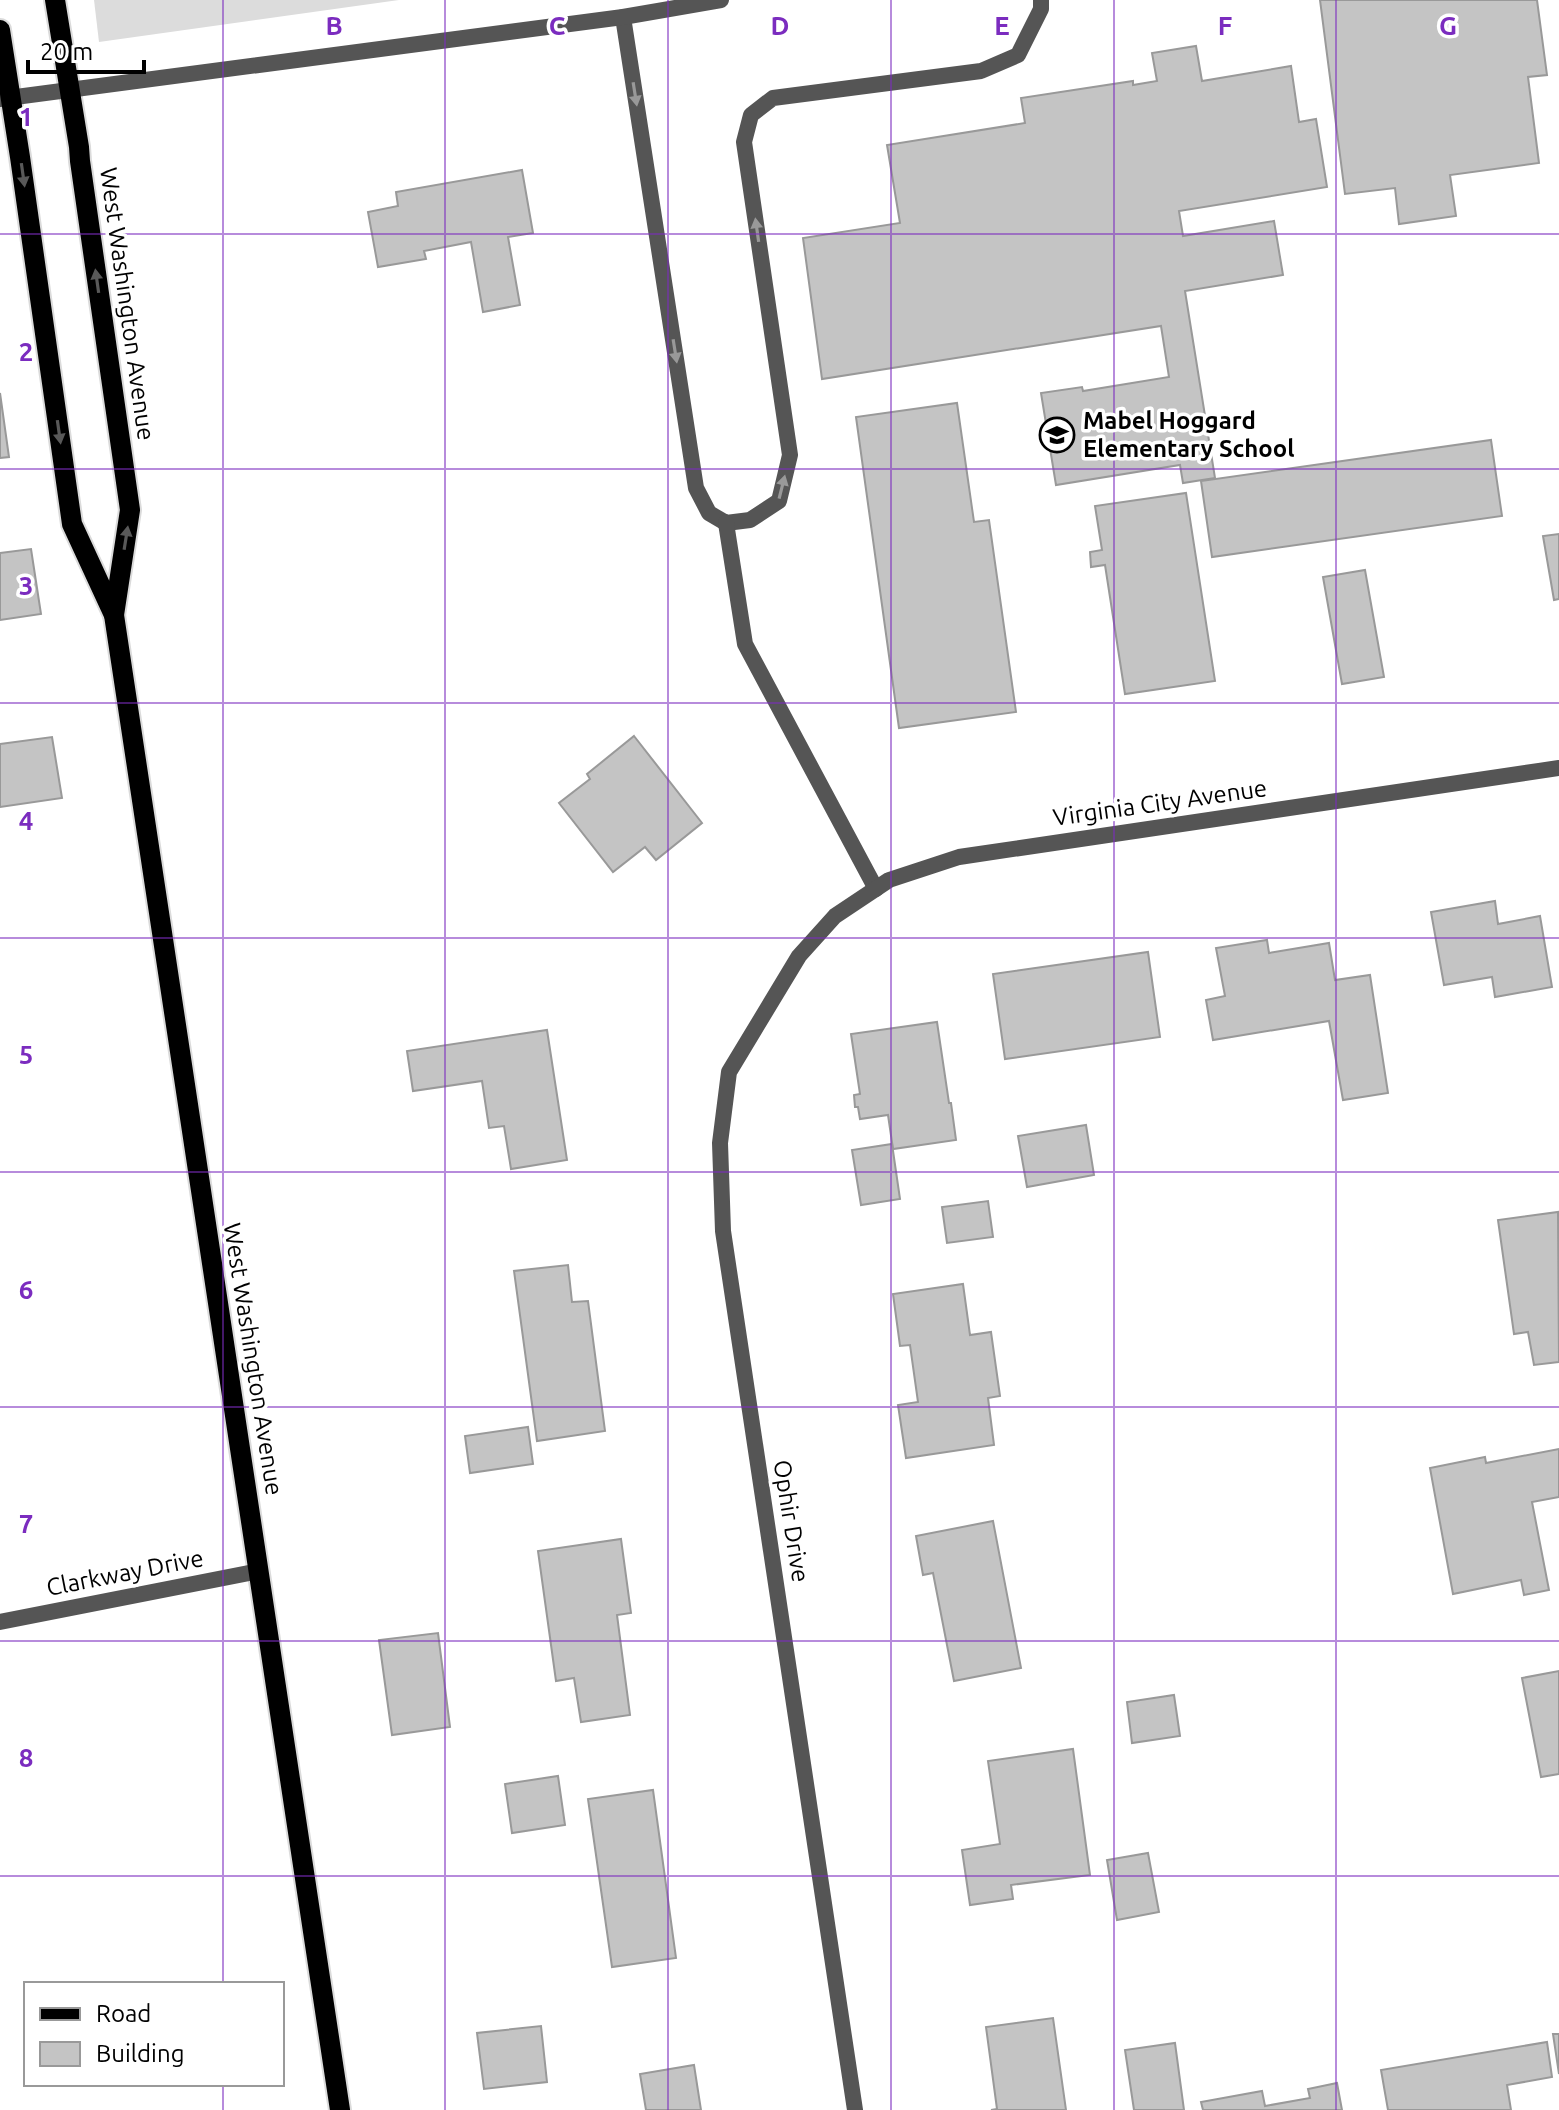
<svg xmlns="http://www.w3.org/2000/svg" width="1559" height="2110" font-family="Ubuntu,sans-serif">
<rect width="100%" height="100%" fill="#fff"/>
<path fill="#dcdcdc" d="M94,0H399L99,42Z"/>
<g fill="#c4c4c4" stroke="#999" stroke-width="2">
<path d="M1320,0H1537L1547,75L1528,77L1539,163L1450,175L1456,216L1399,224L1395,188L1345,194Z"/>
<path d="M1196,46L1202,81L1291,66L1299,122L1316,119L1327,187L1179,211L1183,236L1274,221L1283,275L1185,291L1215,478L1183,483L1180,465L1056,485L1041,393L1082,387L1083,391L1169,377L1161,326L822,379L803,238L900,223L887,145L1025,123L1021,98L1133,81V85L1157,81L1152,53Z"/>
<path d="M522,170L533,233L508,237L520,305L483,312L471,242L424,251L426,259L378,267L368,212L398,206L396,192Z"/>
<path d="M0,393L9,457L0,458Z"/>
<path d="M957,403L974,522L989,520L1016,712L899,728L856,417Z"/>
<path d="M1491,440L1502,516L1212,557L1201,481Z"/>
<path d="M1186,493L1215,681L1125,694L1105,565L1091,567L1090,552L1102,550L1095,506Z"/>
<path d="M1559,534V599L1554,600L1543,536Z"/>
<path d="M31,549L41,614L0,620V553Z"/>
<path d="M1365,570L1384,677L1342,684L1323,577Z"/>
<path d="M634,736L702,823L656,860L645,847L613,872L559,803L590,779L587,774Z"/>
<path d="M52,737L62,798L0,807V744Z"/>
<path d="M1495,901L1498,924L1540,916L1552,987L1495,997L1492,977L1444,985L1431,912Z"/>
<path d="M1267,940L1269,953L1329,943L1335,980L1370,975L1388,1093L1343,1100L1329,1021L1213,1040L1206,1000L1225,996L1216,948Z"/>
<path d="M1148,952L1160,1037L1005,1059L993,974Z"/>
<path d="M937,1022L949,1103H951L956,1140L893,1149L888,1115L860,1119L858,1107H855L854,1095L860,1094L851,1034Z"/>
<path d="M547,1030L567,1160L511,1169L504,1126L489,1128L482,1081L413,1091L407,1051Z"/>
<path d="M1086,1125L1094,1175L1027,1187L1018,1136Z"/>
<path d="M892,1144L900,1199L861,1205L852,1150Z"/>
<path d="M988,1201L993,1237L947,1243L942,1207Z"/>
<path d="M1558,1212L1559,1362L1534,1365L1528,1332L1514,1334L1498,1220Z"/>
<path d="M568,1265L572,1302L588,1301L605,1431L537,1441L514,1271Z"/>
<path d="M963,1284L970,1335L991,1332L1000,1396L988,1398L994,1445L906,1458L898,1405L918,1402L910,1345L900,1346L893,1294Z"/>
<path d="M528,1427L533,1464L470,1473L465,1436Z"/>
<path d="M1559,1449V1497L1532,1502L1549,1590L1524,1595L1521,1580L1453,1594L1430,1468L1485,1457L1486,1463Z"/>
<path d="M993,1521L1021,1668L954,1681L933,1573L923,1575L916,1536Z"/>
<path d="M621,1539L631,1613L617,1615L630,1715L581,1722L574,1678L556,1681L538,1551Z"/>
<path d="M438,1633L450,1727L392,1735L379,1640Z"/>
<path d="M1559,1671V1774L1541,1777L1522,1678Z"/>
<path d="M1174,1695L1180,1736L1132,1743L1127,1702Z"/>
<path d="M1073,1749L1090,1875L1011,1885L1013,1899L970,1905L962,1850L1000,1844L988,1761Z"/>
<path d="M558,1776L565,1825L512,1833L505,1784Z"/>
<path d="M653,1790L676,1958L612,1967L588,1799Z"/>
<path d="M1148,1853L1159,1912L1117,1920L1107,1860Z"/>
<path d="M1053,2018L1066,2110H991L997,2109L986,2027Z"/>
<path d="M541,2026L547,2082L484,2089L477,2033Z"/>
<path d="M1553,2034H1559V2074Z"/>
<path d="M1547,2042L1552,2077L1507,2085L1511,2110H1388L1381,2070Z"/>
<path d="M1175,2043L1184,2110H1134L1125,2050Z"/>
<path d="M694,2065L701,2110H646L640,2074Z"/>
<path d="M1337,2083L1342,2110H1203L1201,2102L1262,2091L1265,2106L1310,2098L1308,2089Z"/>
</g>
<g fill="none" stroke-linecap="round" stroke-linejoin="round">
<g stroke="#dbdbdb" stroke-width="24">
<g id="primary">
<path d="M55,0L79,147L80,161L130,510L114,615"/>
<path d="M0,30L20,157L72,524L114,615L340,2110"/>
</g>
</g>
<g stroke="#555" stroke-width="16">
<path d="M623,17L696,488L709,513L726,523L750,520L779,501L790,455L744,142L751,115L773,98L981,71L1018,55L1041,9V0"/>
<path d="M726,523L745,644L876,889"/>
</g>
<g stroke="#555" stroke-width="16">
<path d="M0,1622L259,1571"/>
<path d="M855,2110L723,1231L720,1143L729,1072L799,956L835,916L889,880L959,857L1559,768"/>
</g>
<path stroke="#555" stroke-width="16" d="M0,99L623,17L721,0"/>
<use href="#primary" stroke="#000" stroke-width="20"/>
</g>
<defs><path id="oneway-solid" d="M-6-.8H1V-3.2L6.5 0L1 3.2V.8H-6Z" transform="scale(2)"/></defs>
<g fill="#999">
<use href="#oneway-solid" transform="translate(635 94) rotate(81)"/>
<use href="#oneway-solid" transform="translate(757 230) rotate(-98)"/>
<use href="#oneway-solid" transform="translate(675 351) rotate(81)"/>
<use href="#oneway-solid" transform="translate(782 487) rotate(-76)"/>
</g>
<g fill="#595959">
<use href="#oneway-solid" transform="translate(23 175) rotate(82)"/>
<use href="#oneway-solid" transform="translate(97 281) rotate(-98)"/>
<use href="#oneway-solid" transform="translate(59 432) rotate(82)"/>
<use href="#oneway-solid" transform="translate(126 538) rotate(-81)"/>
</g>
<path fill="none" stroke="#7b2cbf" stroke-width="2" stroke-opacity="0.55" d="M223,0V1984M445,0V2110M668,0V2110M891,0V2110M1114,0V2110M1336,0V2110M0,234H1559M0,469H1559M0,703H1559M0,938H1559M0,1172H1559M0,1407H1559M0,1641H1559M0,1876H1559M223,2084V2110"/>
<defs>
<g id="school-ring" transform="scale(1.8)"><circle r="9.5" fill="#fff" stroke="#000" stroke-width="1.5"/><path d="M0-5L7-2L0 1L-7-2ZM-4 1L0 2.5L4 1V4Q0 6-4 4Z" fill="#000"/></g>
</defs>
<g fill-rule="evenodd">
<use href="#school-ring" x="1057" y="435"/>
</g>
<g text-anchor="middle" stroke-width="7" stroke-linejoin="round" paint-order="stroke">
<g font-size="24" fill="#000" stroke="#fff">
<text transform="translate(127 304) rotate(82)" y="8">West Washington Avenue</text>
<text transform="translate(1160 803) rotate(-8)" y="8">Virginia City Avenue</text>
<text transform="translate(253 1359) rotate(81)" y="8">West Washington Avenue</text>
<text transform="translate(791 1521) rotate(81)" y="8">Ophir Drive</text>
<text transform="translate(125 1573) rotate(-11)" y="8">Clarkway Drive</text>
</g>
<g font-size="24" font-weight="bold" fill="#000" stroke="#fff" text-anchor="start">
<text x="1083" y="429">Mabel Hoggard<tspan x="1083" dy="28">Elementary School</tspan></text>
</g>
</g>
<g font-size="26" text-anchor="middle" font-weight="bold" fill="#7b2cbf" stroke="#fff" stroke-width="7" stroke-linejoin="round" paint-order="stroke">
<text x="334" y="35">B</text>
<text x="557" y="35">C</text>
<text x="780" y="35">D</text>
<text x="1002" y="35">E</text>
<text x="1225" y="35">F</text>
<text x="1448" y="35">G</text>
<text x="26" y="126">1</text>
<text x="26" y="361">2</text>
<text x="26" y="595">3</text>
<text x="26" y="830">4</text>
<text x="26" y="1064">5</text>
<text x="26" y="1299">6</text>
<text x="26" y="1533">7</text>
<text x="26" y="1767">8</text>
</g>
<rect x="24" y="1982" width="260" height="104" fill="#ffffff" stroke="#999999" stroke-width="2"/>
<rect x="40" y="2008" width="40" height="12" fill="#000000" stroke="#999999" stroke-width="2"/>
<text x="96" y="2022" font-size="24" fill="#000000">Road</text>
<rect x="40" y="2042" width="40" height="24" fill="#c4c4c4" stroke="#999999" stroke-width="2"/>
<text x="96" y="2062" font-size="24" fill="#000000">Building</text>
<path d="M28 60v12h116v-12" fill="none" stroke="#000000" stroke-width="4"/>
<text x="40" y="60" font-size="24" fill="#000000" stroke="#ffffff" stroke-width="6" paint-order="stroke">20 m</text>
</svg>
